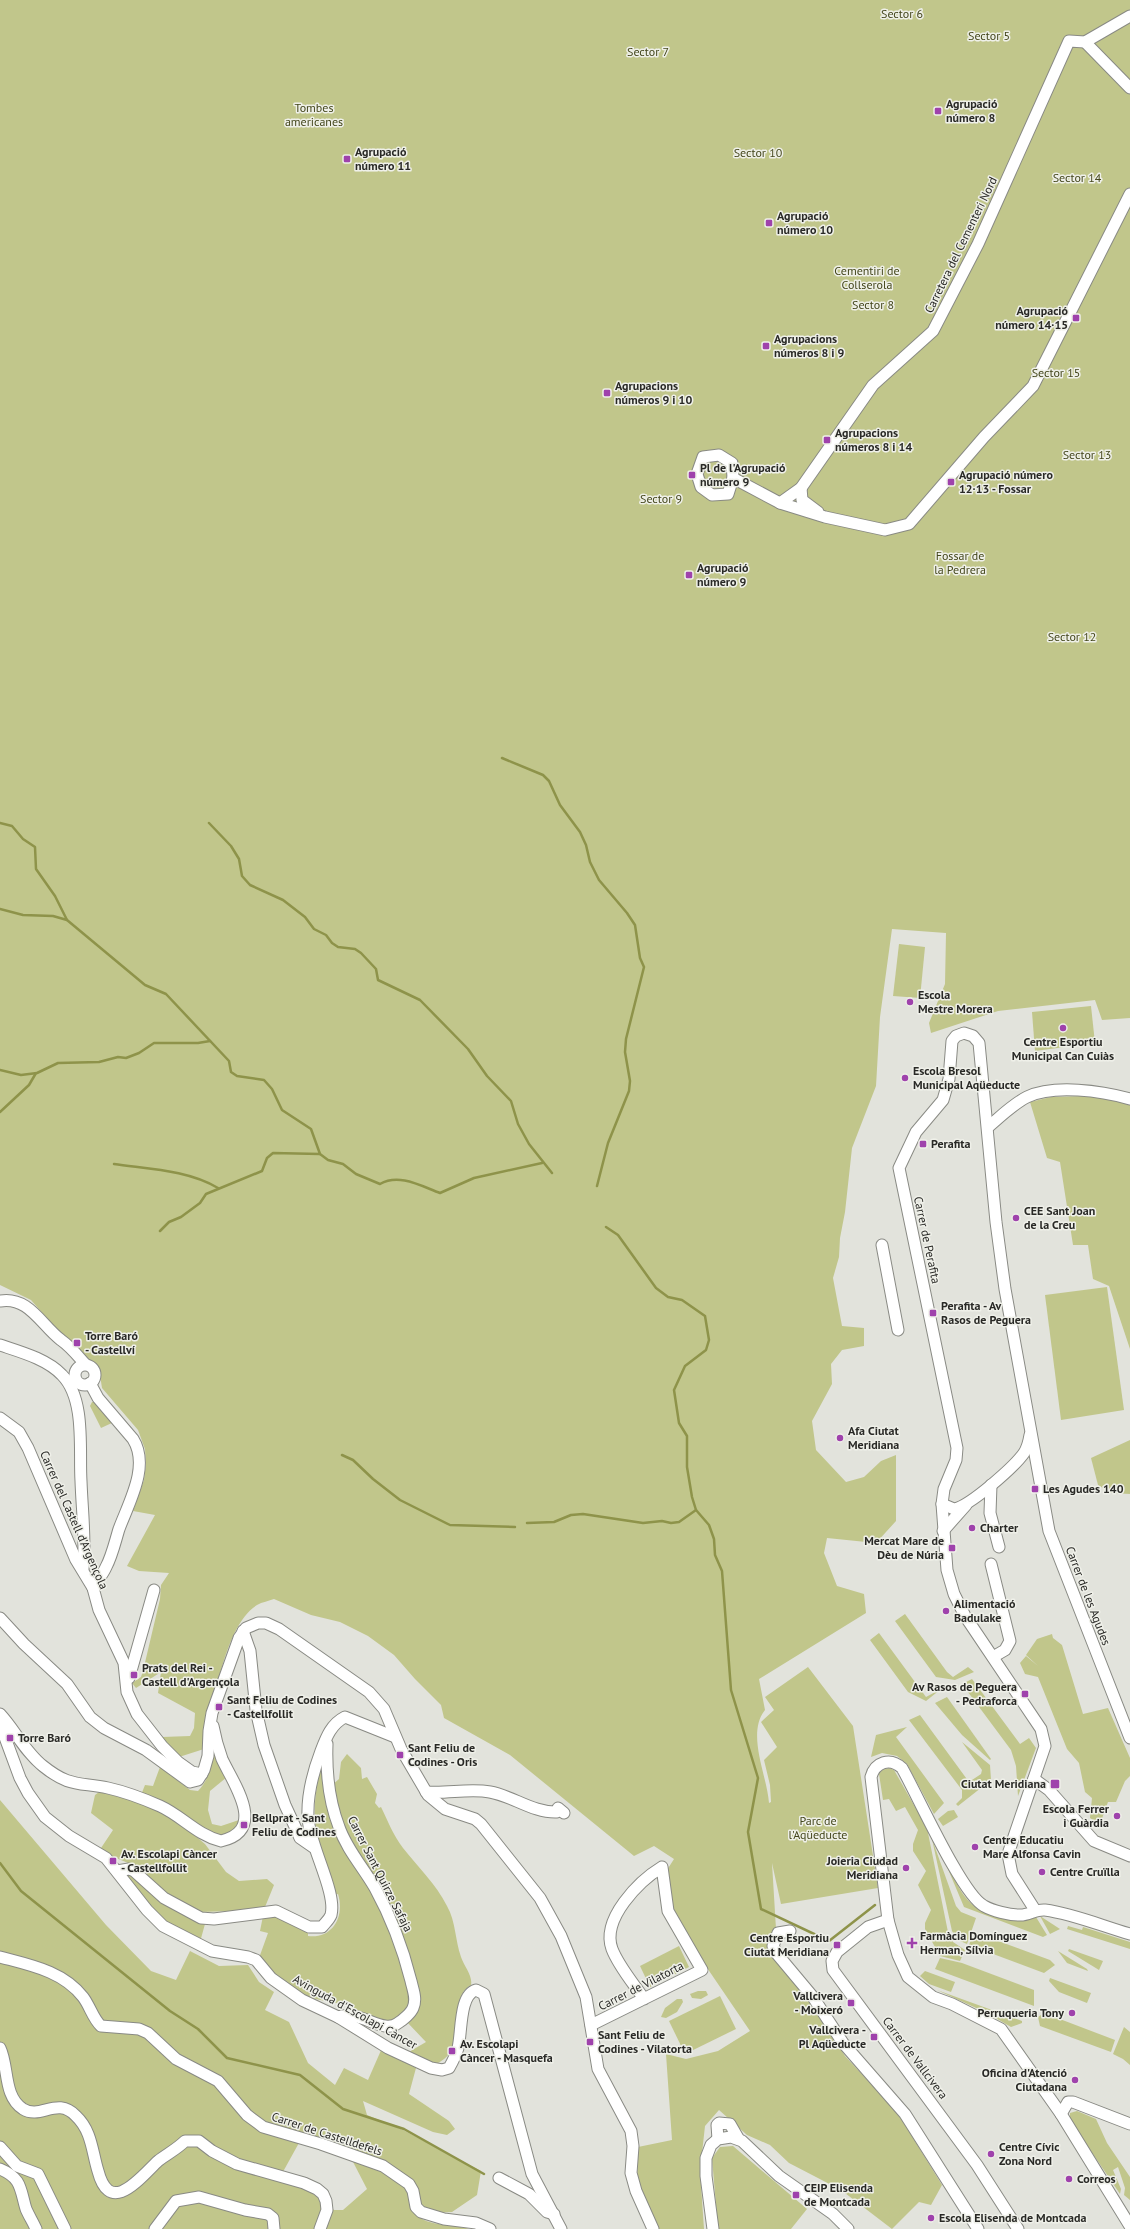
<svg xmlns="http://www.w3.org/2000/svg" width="1130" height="2229" font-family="'PT Sans',sans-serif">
<rect width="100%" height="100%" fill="#e2e3dc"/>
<g fill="#c1c68b">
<path d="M0,0H1130V1018L1102,1020L1095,1000L998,1011L931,1033L929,1023L945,984L946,933L892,929L880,1017L876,1086L852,1148L845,1212L840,1238L839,1257L833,1278L842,1326L864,1328V1346L842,1350L831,1364L832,1384L812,1421L816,1450L846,1482L864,1477L881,1461L896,1455V1521L876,1543L827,1538L824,1553L837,1586L864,1594L866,1613L759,1679L765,1710C746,1734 767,1775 769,1803L771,1802L770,1785L764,1760L777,1747L761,1722L774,1710L765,1697L808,1667L853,1726L878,1888L781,1904L772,1863L776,1929L766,1941L821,2016L845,2056L897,2112L942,2185L931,2205L919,2202L892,2229L841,2190L789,2163L770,2145L747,2135L719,2110L705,2126L700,2171L704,2229H658L637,2182L638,2147L672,2140L666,2054L686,2059L718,2051L750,2031L682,1931L672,1913L667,1870L674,1859L654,1846L634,1856L510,1755L444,1718L441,1705L415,1679L394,1655L368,1636L340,1622L311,1615L274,1599C269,1601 262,1602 257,1605C223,1626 212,1712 204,1749L179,1757L162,1737L190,1736L194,1728L195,1713L158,1693L161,1672L136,1688L132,1683L141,1677L143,1671L160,1599L161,1585L169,1573L139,1571L127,1566L155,1515L133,1511L144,1480L146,1464L145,1449L138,1430L102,1388L99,1369L57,1330L31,1300L0,1285Z"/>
<path d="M899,944L925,947L920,998L893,996Z"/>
<path d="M1091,1006L1095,1043L1035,1051L1032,1012Z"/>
<path d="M1083,1096L1103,1098L1130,1105V1349L1109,1286L1093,1279L1088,1245H1073L1060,1162L1047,1158L1030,1102L1051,1097Z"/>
<path d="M1107,1287L1124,1410L1061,1420L1045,1295Z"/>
<path d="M92,1402H96L114,1422L101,1428L90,1406Z"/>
<path d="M1130,1440V1494L1111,1493L1098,1485L1091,1458Z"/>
<path d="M905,1614L947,1672L953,1677L968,1667L974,1672L955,1680L936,1677L895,1621Z"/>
<path d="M879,1633L926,1697L941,1689L926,1701L908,1692L870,1640Z"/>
<path d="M1052,1634L1053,1638L1062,1645L1083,1714L1108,1708L1130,1758V1776L1125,1781L1116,1802H1108L1100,1824L1090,1818L1092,1798L1085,1792L1079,1763L1067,1749L1038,1677L1025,1674L1020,1663L1026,1656L1038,1666L1026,1655L1037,1639Z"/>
<path d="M972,1679L1020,1744L1029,1738L1036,1748L1018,1796L1016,1766L1011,1750L962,1684Z"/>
<path d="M947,1697L991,1759L990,1760L962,1735L935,1703Z"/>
<path d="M920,1715L969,1782L981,1774L982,1770L962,1742L990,1765L991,1780L958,1806L956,1804L962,1798V1790L909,1720Z"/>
<path d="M907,1727L896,1737L944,1803L934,1814L907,1764L897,1756L882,1753L871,1757L876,1735Z"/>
<path d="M214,1750L227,1777L210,1791L208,1810L212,1824L221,1826L239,1820C233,1833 227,1836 212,1836L141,1795L145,1785L153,1786L160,1767L190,1790L198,1791C209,1780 211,1765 214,1750Z"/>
<path d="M347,1754L361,1768L362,1779L367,1777L377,1794L375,1803L379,1808L381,1807C388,1821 393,1835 403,1848C418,1867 436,1884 447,1906C456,1922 455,1940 461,1957C464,1966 473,1976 471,1985C445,1999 471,2049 436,2064L409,2052L426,2042L406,2021L377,2020L352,2010V2006C338,2003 308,1999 295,1992C281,1985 270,1969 259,1958L268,1933L260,1931L263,1916H278L308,1931V1936C333,1939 345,1916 338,1894L334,1895C315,1838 307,1815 324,1756L331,1786L339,1779L341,1762Z"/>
<path d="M889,1768L894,1770L927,1828L948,1932L953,1942L965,1950L960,1961L940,1956L925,1929V1923L931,1910L918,1885L926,1871L913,1851V1844L918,1830L905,1807L896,1811L889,1799L883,1800L879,1774L882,1770Z"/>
<path d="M99,1792L128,1799L162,1812L181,1824L205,1844L226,1872L239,1881L267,1879L274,1885L265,1907L234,1911L198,1912L160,1890L133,1865L99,1851L113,1830L91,1813L95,1795Z"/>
<path d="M0,1800L106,1925L151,1971L176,1980L190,1951L219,1966L248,1965L259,1982L274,1992L265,2010L289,2022L308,2063L335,2085L344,2068L368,2080L382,2048L416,2068L409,2094L449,2121L455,2129L447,2135L433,2132L363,2101L367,2115L403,2130L481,2171L477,2195L452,2212L429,2213C415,2202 421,2197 413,2185C398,2162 332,2142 305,2132L279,2179L312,2193L334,2210H343L367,2189L352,2160L381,2171L408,2188C410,2194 410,2204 413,2210C423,2228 452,2223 469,2229H0Z"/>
<path d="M954,1810L958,1817L943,1826L938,1819L948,1811Z"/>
<path d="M932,1839L956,1906L961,1912L976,1918L967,1944L958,1940L952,1931Z"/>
<path d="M945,1862C961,1890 965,1909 999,1917C1013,1920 1023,1920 1036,1917L1047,1935L1043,1937L964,1907Z"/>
<path d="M127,1872L170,1907L205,1924L200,1942L164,1922L125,1875Z"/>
<path d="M1040,1916L1060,1929L1050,1934Z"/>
<path d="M1068,1926L1082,1930L1083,1927L1130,1942V1949L1067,1929Z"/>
<path d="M974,1932L1050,1960L1055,1965L1044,1973L969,1945Z"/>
<path d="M679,1946L689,1967L650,1987L640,1966Z"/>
<path d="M1069,1949L1103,1961L1099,1970L1068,1951Z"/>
<path d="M1058,1951L1087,1969L1088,1971L1067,1963Z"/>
<path d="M940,1958L962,1963L1034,1990V2006L935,1969Z"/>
<path d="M925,1971L955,1982L951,1992L929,1984L920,1976Z"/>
<path d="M1050,1978L1091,1993L1087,2003L1059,1992L1049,1981Z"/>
<path d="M937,1990L1022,2021V2023L1011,2027L987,2013Z"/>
<path d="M698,1991H706L708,1995L701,1999L692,1998L690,1994Z"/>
<path d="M720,1996L736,2029L685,2054L669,2021Z"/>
<path d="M677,1999H682L683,2002L677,2012L666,2018L661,2017L665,2008Z"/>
<path d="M1044,2013L1115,2040L1111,2052L1040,2026L1038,2017Z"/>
<path d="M1124,2027L1130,2032V2065L1123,2059L1113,2054Z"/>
<path d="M1077,2111L1096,2119L1107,2143L1130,2177V2200L1124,2195L1125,2188L1118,2167L1113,2170L1121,2189L1120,2194L1070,2120V2113Z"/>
<path d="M733,2146L807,2209L791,2229H718L712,2158L720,2147Z"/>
</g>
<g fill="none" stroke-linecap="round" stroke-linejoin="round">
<g stroke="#8e934a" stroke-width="2.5">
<path d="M502,758L543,775L549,781L560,805L580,832L586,845L590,862L599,880L627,913L635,925L640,958L644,967L626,1039L625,1052L630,1081L629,1091L608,1143L597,1186"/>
<path d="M0,823L12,826L23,839L35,847L36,869L55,896L67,920"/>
<path d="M209,823L231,846L239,859L242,876L250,885L283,900L305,917L314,929L326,935L332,943L338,947L355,949L361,953L376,969L378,980L420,1000L468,1049L487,1076L511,1101L518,1124L529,1144L552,1173"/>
<path d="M0,909L23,915L53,916L67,920L145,985L166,994L229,1061L231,1072L237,1076L264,1080L272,1089L282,1110L311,1129L320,1154L328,1160L343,1164L356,1174L380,1184C399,1173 421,1186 440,1193L474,1178L542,1163"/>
<path d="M0,1070L21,1075L37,1073L58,1063L99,1062L118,1057L126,1058L139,1053L154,1043H198L210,1041"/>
<path d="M0,1112L29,1085L36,1073"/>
<path d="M114,1164C148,1169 188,1170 218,1188"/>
<path d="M606,1227L618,1235L656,1288L668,1297L682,1300L705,1316L709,1340L706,1350L685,1366L674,1390L679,1423L687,1436V1467L692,1497L696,1510L709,1525L714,1539L715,1555L722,1571L731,1690L758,1778L748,1832L761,1909L829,1941L875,1905"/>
<path d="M160,1231L169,1222L181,1217L200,1203L206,1194L262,1171L267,1158L273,1153L320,1154"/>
<path d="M342,1455L353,1460L373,1479L400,1500L450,1525L515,1527"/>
<path d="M527,1523L554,1522L571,1515L583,1514L643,1523L662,1521L671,1523L679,1522L696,1510"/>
<path d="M0,1863L21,1891L170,2011L198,2029L227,2058L300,2075L343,2109L404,2129L484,2174"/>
</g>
<g stroke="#898a84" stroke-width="13">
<g id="minor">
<path d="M1085,42L1130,88"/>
<path d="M719,455L732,463L733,478L728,494L712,495L701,487L697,474L703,457Z"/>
<path d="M733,478L780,503L825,517L885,530L909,524L984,437L1033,386L1130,194"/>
<path d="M801,488L802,500L818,512"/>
<path d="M780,503L801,488L873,385L933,331L978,244L1069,41L1085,42L1130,16"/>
<path d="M988,1127C1000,1117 1013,1104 1027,1097C1054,1084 1102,1091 1130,1099"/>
<path d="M882,1245L898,1330"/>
<path d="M0,1301C29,1296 41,1325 61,1340C71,1347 77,1355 85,1364"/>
<path d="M0,1345C21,1352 47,1359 62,1375C86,1399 79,1451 81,1481C82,1511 86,1540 83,1569"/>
<circle cx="85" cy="1375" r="10"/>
<path d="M90,1383L98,1398L133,1439C150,1466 129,1502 119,1529C115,1542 112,1556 106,1567C103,1574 97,1581 93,1588"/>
<path d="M0,1418L19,1432L28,1448L76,1560L93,1588L99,1610L124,1663L127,1692L137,1714L162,1746L178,1762L192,1772L202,1774"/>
<path d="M991,1485L990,1513L999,1547"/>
<path d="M942,1504L954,1509C970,1506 1014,1467 1024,1453C1028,1447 1029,1441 1030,1435"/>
<path d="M943,1531L966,1505"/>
<path d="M991,1564L1010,1641L1005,1650L993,1657"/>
<path d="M0,1618L24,1644L67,1684L90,1717L104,1728L146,1750L190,1782L198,1780L204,1770L208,1756L209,1731L212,1713L239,1638L246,1628L258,1623H266L279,1629L369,1692L384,1709L401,1749L428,1795L445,1809L475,1819L481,1824L540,1898L561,1936L586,1997L598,2069L631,2131L633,2146L631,2173L636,2191L653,2229"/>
<path d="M243,1631L250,1651L256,1710L264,1745L285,1805L297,1831L300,1838L313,1847"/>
<path d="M129,1678L154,1590"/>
<path d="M0,1714C15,1730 25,1752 43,1766C69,1787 78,1782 108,1788C126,1792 144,1799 160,1806C182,1816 197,1835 221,1841C268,1830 233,1783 222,1759C218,1748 215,1737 213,1726"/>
<path d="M0,1724L20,1778L28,1793L45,1817L69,1836L106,1858L147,1910L163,1926L212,1951L248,1957L256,1960L271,1978L302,2000L338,2017L388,2048L431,2068L442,2070L449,2068C453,2061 456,2055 458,2048C462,2032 459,1995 476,1990L484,1994L532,2174L561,2229"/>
<path d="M327,1744C326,1772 329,1801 339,1827C347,1850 363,1867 375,1888C391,1917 403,1949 411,1981C413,1990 417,1999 413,2008C411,2013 403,2020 398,2023C383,2035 360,2009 338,2017"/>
<path d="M1034,1779L1049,1790L1094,1841L1130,1856"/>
<path d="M426,1792C447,1794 469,1788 490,1792C513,1796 533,1813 557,1812L558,1808L564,1813"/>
<path d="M117,1871L129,1869L134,1871L164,1898L201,1918L214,1919L276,1911L309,1927H322C325,1923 329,1920 331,1915C337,1892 309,1845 308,1817C307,1794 313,1772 321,1751C326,1738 331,1724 345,1717L395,1737"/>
<path d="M1035,1910L1012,1874L1008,1854L1045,1746L1041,1729L965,1616L954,1594L947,1570L942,1504L944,1489L956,1460L957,1448L899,1168L916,1132L943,1100L949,1079L952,1041L956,1036L964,1033L973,1036L979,1043L996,1222L1005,1289L1049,1531L1130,1738"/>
<path d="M888,1920L868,1927L837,1952L832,1961L833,1970L977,2165L1018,2229"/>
<path d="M790,1931L778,1933L773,1946L777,1954L813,1997L843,2043L905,2114L978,2229"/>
<path d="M1130,1934C1102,1926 1074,1914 1045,1910C1035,1909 1028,1916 1019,1915C1009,1915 993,1911 984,1906C962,1895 917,1794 902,1768C890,1757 875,1762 871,1777L888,1920L898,1955L908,1977L933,1997L952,2004L1001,2029L1061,2114L1130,2226"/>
<path d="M0,1957C30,1965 63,1971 83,1997C90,2006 93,2019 101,2026L139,2029L148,2033L176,2059L218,2081L247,2115L263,2127L321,2144L383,2166L409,2184L413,2191L416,2207L421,2212L444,2219L476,2223L490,2229"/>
<path d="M591,2025L702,1970L668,1911L662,1867C639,1881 601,1919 612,1949C619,1967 634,1984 644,1999"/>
<path d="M0,2048C9,2067 3,2096 23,2109C41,2120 57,2096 76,2116C92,2131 92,2152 98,2171C110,2217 140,2178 158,2161C167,2154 177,2149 185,2141H199L212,2151L237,2164L304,2183L317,2189L323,2194L326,2201L327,2210L320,2229"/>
<path d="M1061,2114L1068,2102H1073L1130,2124"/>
<path d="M718,2139L717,2125L719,2123L730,2124L738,2138"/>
<path d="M0,2147L17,2166L38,2174L65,2229"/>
<path d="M0,2169C22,2178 20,2189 26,2209C29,2216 33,2222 36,2229"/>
<path d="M499,2178L529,2194L547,2212L554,2214"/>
<path d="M155,2229L176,2201L199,2197L245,2210L268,2214L273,2218L274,2229"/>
<path d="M713,2229L706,2176V2158L711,2145L718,2139L731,2137L742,2141L779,2176L833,2214L848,2229"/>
</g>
</g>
<use href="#minor" stroke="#fff" stroke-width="11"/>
</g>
<g fill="#9f42ac" stroke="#eff0e9" stroke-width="1.5">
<rect x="934" y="107" width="8" height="8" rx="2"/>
<rect x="343" y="155" width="8" height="8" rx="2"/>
<rect x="765" y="219" width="8" height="8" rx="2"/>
<rect x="1072" y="314" width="8" height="8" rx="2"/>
<rect x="762" y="342" width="8" height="8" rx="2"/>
<rect x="603" y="389" width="8" height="8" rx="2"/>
<rect x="823" y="436" width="8" height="8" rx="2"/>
<rect x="688" y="471" width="8" height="8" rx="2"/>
<rect x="947" y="478" width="8" height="8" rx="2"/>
<rect x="685" y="571" width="8" height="8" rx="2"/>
<circle cx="910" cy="1002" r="4"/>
<circle cx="1063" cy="1028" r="4"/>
<circle cx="905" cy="1078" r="4"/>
<rect x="919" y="1140" width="8" height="8" rx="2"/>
<circle cx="1016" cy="1218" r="4"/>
<rect x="929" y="1309" width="8" height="8" rx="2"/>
<rect x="73" y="1339" width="8" height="8" rx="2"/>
<circle cx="840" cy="1438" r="4"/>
<rect x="1031" y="1485" width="8" height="8" rx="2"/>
<circle cx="972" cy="1528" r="4"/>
<rect x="948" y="1544" width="8" height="8" rx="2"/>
<circle cx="946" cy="1611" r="4"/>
<rect x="130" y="1671" width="8" height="8" rx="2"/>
<rect x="1021" y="1690" width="8" height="8" rx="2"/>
<rect x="215" y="1703" width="8" height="8" rx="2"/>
<rect x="6" y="1734" width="8" height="8" rx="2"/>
<rect x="396" y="1751" width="8" height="8" rx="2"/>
<rect x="1050" y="1779" width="10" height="10" rx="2"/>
<circle cx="1117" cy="1816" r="4"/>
<rect x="240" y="1821" width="8" height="8" rx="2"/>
<circle cx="975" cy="1847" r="4"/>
<rect x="109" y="1857" width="8" height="8" rx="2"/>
<circle cx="906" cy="1868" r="4"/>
<circle cx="1042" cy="1872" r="4"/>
<path d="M910 1937h4v4h4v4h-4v4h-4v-4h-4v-4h4z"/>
<rect x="833" y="1941" width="8" height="8" rx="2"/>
<rect x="847" y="1999" width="8" height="8" rx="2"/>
<circle cx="1072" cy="2013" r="4"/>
<rect x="870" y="2033" width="8" height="8" rx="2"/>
<rect x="586" y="2038" width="8" height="8" rx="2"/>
<rect x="448" y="2047" width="8" height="8" rx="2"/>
<circle cx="1075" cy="2080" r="4"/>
<circle cx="991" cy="2154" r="4"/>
<circle cx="1069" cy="2179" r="4"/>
<rect x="792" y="2191" width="8" height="8" rx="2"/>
<circle cx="931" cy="2218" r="4"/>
</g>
<g text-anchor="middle" stroke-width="3" stroke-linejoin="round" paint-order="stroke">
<g font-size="12" fill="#43461b" stroke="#eff0e9">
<text x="902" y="18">Sector 6</text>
<text x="989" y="40">Sector 5</text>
<text x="648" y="56">Sector 7</text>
<text x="314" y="112">Tombes<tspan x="314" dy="14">americanes</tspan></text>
<text x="758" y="157">Sector 10</text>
<text x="1077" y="182">Sector 14</text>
<text x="867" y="275">Cementiri de<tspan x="867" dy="14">Collserola</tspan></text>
<text x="873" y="309">Sector 8</text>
<text x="1056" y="377">Sector 15</text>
<text x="1087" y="459">Sector 13</text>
<text x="661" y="503">Sector 9</text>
<text x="960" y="560">Fossar de<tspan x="960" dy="14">la Pedrera</tspan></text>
<text x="1072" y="641">Sector 12</text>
<text x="818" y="1825">Parc de<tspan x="818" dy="14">l'Aqüeducte</tspan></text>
</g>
<g font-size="12" font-weight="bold" fill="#292926" stroke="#eff0e9" text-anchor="start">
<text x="946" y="108">Agrupació<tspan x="946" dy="14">número 8</tspan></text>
<text x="355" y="156">Agrupació<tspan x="355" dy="14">número 11</tspan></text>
<text x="777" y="220">Agrupació<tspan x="777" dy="14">número 10</tspan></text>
<text x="1068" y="315" text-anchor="end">Agrupació<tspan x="1068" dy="14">número 14·15</tspan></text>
<text x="774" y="343">Agrupacions<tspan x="774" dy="14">números 8 i 9</tspan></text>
<text x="615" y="390">Agrupacions<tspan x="615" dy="14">números 9 i 10</tspan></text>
<text x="835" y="437">Agrupacions<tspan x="835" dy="14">números 8 i 14</tspan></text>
<text x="700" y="472">Pl de l'Agrupació<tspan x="700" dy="14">número 9</tspan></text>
<text x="959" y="479">Agrupació número<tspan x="959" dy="14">12·13 - Fossar</tspan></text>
<text x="697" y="572">Agrupació<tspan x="697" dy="14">número 9</tspan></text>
<text x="918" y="999">Escola<tspan x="918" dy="14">Mestre Morera</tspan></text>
<text x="1063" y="1046" text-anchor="middle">Centre Esportiu<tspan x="1063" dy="14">Municipal Can Cuiàs</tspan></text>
<text x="913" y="1075">Escola Bresol<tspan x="913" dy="14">Municipal Aqüeducte</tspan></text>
<text x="931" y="1148">Perafita</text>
<text x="1024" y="1215">CEE Sant Joan<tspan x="1024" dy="14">de la Creu</tspan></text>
<text x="941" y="1310">Perafita - Av<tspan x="941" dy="14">Rasos de Peguera</tspan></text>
<text x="85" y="1340">Torre Baró<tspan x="85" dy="14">- Castellví</tspan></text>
<text x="848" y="1435">Afa Ciutat<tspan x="848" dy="14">Meridiana</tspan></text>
<text x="1043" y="1493">Les Agudes 140</text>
<text x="980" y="1532">Charter</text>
<text x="944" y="1545" text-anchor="end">Mercat Mare de<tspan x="944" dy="14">Dèu de Núria</tspan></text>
<text x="954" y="1608">Alimentació<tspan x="954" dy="14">Badulake</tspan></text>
<text x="142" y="1672">Prats del Rei -<tspan x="142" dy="14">Castell d'Argençola</tspan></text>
<text x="1017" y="1691" text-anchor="end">Av Rasos de Peguera<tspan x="1017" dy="14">- Pedraforca</tspan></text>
<text x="227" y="1704">Sant Feliu de Codines<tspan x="227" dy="14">- Castellfollit</tspan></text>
<text x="18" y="1742">Torre Baró</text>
<text x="408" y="1752">Sant Feliu de<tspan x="408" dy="14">Codines - Oris</tspan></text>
<text x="1046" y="1788" text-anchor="end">Ciutat Meridiana</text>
<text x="1109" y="1813" text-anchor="end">Escola Ferrer<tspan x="1109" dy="14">i Guàrdia</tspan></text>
<text x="252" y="1822">Bellprat - Sant<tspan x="252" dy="14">Feliu de Codines</tspan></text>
<text x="983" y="1844">Centre Educatiu<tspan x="983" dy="14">Mare Alfonsa Cavin</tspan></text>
<text x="121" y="1858">Av. Escolapi Càncer<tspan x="121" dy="14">- Castellfollit</tspan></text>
<text x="898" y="1865" text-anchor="end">Joieria Ciudad<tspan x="898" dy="14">Meridiana</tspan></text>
<text x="1050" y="1876">Centre Cruïlla</text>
<text x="920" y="1940">Farmàcia Domínguez<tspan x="920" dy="14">Herman, Sílvia</tspan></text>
<text x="829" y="1942" text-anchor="end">Centre Esportiu<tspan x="829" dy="14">Ciutat Meridiana</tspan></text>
<text x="843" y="2000" text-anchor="end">Vallcivera<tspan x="843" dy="14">- Moixeró</tspan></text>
<text x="1064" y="2017" text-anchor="end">Perruqueria Tony</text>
<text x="866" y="2034" text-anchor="end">Vallcivera -<tspan x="866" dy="14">Pl Aqüeducte</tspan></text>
<text x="598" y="2039">Sant Feliu de<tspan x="598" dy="14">Codines - Vilatorta</tspan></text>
<text x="460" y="2048">Av. Escolapi<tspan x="460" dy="14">Càncer - Masquefa</tspan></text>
<text x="1067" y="2077" text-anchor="end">Oficina d'Atenció<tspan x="1067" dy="14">Ciutadana</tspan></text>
<text x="999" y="2151">Centre Cívic<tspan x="999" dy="14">Zona Nord</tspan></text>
<text x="1077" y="2183">Correos</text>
<text x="804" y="2192">CEIP Elisenda<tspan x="804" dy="14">de Montcada</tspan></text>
<text x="939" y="2222">Escola Elisenda de Montcada</text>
</g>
<g font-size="12" fill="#292926" stroke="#eff0e9">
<text transform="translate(961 245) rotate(-64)" y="4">Carretera del Cementeri Nord</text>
<text transform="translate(927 1240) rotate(78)" y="4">Carrer de Perafita</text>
<text transform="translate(74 1520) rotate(66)" y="4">Carrer del Castell d'Argençola</text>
<text transform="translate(1088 1596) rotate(69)" y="4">Carrer de les Agudes</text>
<text transform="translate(380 1874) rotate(63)" y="4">Carrer Sant Quirze Safaja</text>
<text transform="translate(641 1986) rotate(-27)" y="4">Carrer de Vilatorta</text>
<text transform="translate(355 2012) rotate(29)" y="4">Avinguda d'Escolapi Càncer</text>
<text transform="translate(915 2058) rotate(53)" y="4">Carrer de Vallcivera</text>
<text transform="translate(327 2134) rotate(18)" y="4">Carrer de Castelldefels</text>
</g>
</g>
</svg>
